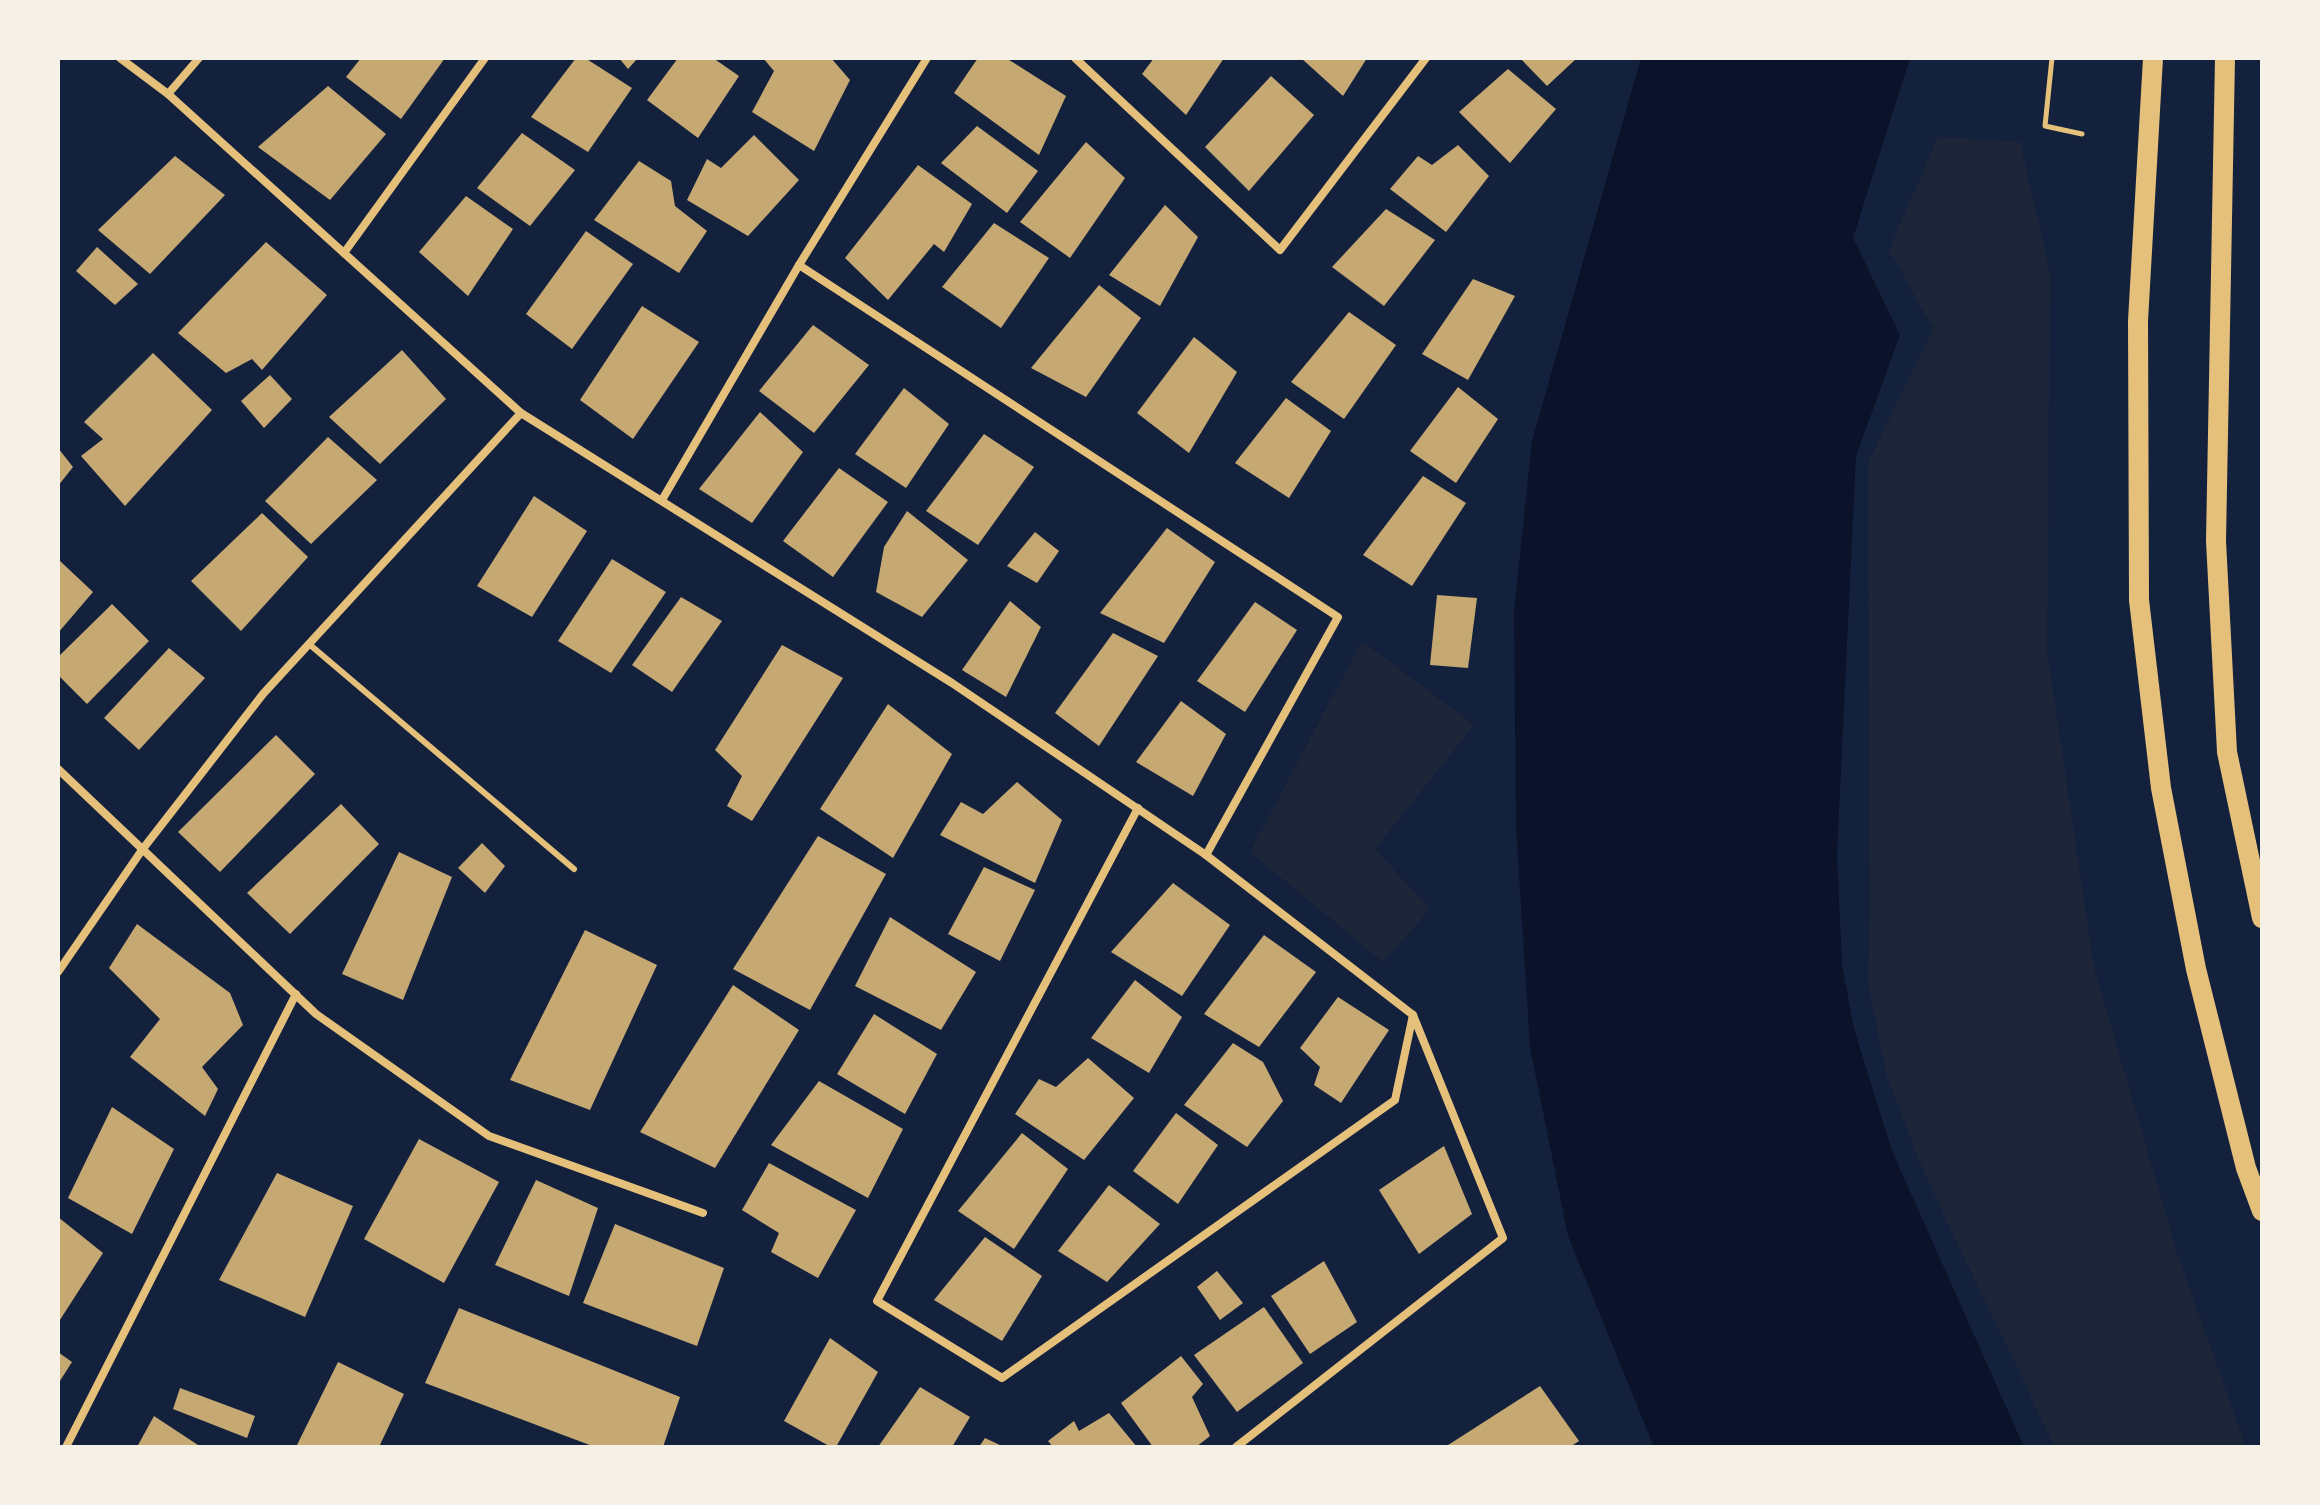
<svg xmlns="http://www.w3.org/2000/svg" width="2320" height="1505" font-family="'Fira Sans',sans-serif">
<rect width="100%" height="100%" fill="#14213d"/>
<g fill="#1d2539">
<path d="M1938,137L2020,142L2050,273L2047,651L2094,968L2178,1256L2246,1447H2055L1925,1175L1886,1074L1868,982L1870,916L1868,463L1933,328L1889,250Z"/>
<path d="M1362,641L1474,725L1375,849L1430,909L1383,962L1250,852Z"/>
</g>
<path fill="#0b132b" d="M1641,58H1910L1853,238L1900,335L1856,456L1837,854L1842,965L1854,1029L1892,1151L2024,1447H1654L1568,1236L1530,1047L1516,828L1514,611L1532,441Z"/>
<g fill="#c6a872">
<path d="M361,58H445L401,119L346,77Z"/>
<path d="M576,58H585L632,88L588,152L531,117Z"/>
<path d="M619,58H638L628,69Z"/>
<path d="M678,58H713L739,76L698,138L647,100Z"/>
<path d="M763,58H831L850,80L814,151L752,112L774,71Z"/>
<path d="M978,58H1006L1066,96L1039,155L954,93Z"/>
<path d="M1154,58H1224L1186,115L1142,74Z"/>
<path d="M1301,58H1367L1343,96Z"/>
<path d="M1520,58H1577L1547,86Z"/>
<path d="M1508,69L1556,109L1510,163L1459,112Z"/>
<path d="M1271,76L1314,115L1249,191L1205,147Z"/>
<path d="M328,86L386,134L330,200L258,147Z"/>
<path d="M977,126L1038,171L1007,213L941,163Z"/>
<path d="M522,133L575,170L530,226L477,188Z"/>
<path d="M754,135L799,180L748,236L687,200L707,159L721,168Z"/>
<path d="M1086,142L1125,178L1070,258L1020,222Z"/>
<path d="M1458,145L1489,176L1446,232L1390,189L1418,156L1432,165Z"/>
<path d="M175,156L225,195L150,274L98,230Z"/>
<path d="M639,161L671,181L675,206L707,231L679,273L594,220Z"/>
<path d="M918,165L972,204L944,252L934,244L888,300L845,258Z"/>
<path d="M466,196L513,229L468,296L419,252Z"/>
<path d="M1165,205L1198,237L1160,306L1109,275Z"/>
<path d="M1386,209L1435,240L1384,306L1332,267Z"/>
<path d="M994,223L1049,258L1001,328L942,287Z"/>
<path d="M586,231L633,264L572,349L526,314Z"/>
<path d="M266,242L327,295L262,370L252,359L226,373L178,333Z"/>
<path d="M97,247L138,284L115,305L76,271Z"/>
<path d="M1473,279L1515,296L1468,380L1422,354Z"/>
<path d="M1099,285L1141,318L1086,397L1031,368Z"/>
<path d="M642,306L699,342L633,439L580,400Z"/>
<path d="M1349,312L1396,345L1344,419L1291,382Z"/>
<path d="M813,325L869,365L814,433L759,391Z"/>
<path d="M1194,337L1237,372L1189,453L1137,413Z"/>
<path d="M402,350L446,399L380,464L329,417Z"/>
<path d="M153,353L212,410L125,506L81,456L103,439L84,422Z"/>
<path d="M270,375L292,399L264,428L241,401Z"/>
<path d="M1458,387L1498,419L1456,483L1410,451Z"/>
<path d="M904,388L949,424L906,488L855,454Z"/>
<path d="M1286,398L1331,431L1289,498L1235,463Z"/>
<path d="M760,412L803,452L752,523L699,489Z"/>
<path d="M984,434L1034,467L978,545L926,511Z"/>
<path d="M328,437L377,480L311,544L265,501Z"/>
<path d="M58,448L73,467L58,486Z"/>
<path d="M839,468L888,502L833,577L783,541Z"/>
<path d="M1423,476L1466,503L1412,586L1363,555Z"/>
<path d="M534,496L587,531L532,617L477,586Z"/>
<path d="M907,511L968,560L922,617L876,592L884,547Z"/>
<path d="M262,513L308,557L241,631L191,581Z"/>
<path d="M1167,528L1215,562L1164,643L1100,613Z"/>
<path d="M1035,532L1059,551L1037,583L1007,566Z"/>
<path d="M612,559L666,592L611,673L558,641Z"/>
<path d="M59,560L93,592L58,633V561Z"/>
<path d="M1437,595L1477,598L1468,668L1430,665Z"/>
<path d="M681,597L722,621L672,692L632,665Z"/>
<path d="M1010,601L1041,627L1006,697L962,670Z"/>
<path d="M1255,602L1297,630L1245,712L1197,681Z"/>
<path d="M112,604L149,641L87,704L58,675V657Z"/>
<path d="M1113,633L1158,656L1099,746L1055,713Z"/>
<path d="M782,645L843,678L752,821L727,806L742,776L715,750Z"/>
<path d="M169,648L205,678L139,750L104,718Z"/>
<path d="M1181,701L1226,734L1193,796L1136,762Z"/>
<path d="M888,704L952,754L893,858L820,809Z"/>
<path d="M276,735L315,774L220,872L178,832Z"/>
<path d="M1017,782L1062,820L1035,883L940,835L961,802L983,814Z"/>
<path d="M341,804L379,844L290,934L247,893Z"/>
<path d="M818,836L886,874L810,1010L733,969Z"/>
<path d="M482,843L505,866L485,893L458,868Z"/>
<path d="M399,852L452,877L403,1000L342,974Z"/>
<path d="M984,867L1035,890L1000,961L948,934Z"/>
<path d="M1173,883L1230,925L1182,996L1111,952Z"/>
<path d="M890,917L976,972L941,1030L855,986Z"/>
<path d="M137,924L230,993L243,1025L202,1067L218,1089L205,1116L130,1057L160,1019L109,968Z"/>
<path d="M585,930L657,965L590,1110L510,1080Z"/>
<path d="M1264,935L1316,972L1259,1047L1204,1014Z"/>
<path d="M1135,980L1182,1017L1149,1073L1091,1038Z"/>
<path d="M733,985L799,1030L715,1168L640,1132Z"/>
<path d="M1338,997L1389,1030L1341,1103L1314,1085L1320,1067L1300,1048Z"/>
<path d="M874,1014L937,1054L905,1114L837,1074Z"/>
<path d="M1233,1043L1263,1062L1283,1101L1247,1147L1184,1105Z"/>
<path d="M1088,1058L1134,1098L1084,1160L1015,1114L1039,1079L1056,1087Z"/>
<path d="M819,1081L903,1129L868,1198L771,1145Z"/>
<path d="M112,1107L174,1149L132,1234L68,1198Z"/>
<path d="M1176,1113L1218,1145L1178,1204L1133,1171Z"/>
<path d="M1022,1133L1068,1169L1014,1249L958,1211Z"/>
<path d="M419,1139L499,1182L444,1283L364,1239Z"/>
<path d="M1444,1146L1472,1214L1419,1254L1379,1190Z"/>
<path d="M769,1163L856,1210L818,1278L771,1252L779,1233L742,1210Z"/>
<path d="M277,1173L353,1206L305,1317L219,1280Z"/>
<path d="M536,1180L598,1208L569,1296L495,1265Z"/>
<path d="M1109,1185L1160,1224L1107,1282L1058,1251Z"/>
<path d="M58,1217L103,1253L58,1323Z"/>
<path d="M615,1224L724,1268L697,1346L583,1303Z"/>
<path d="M985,1237L1042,1276L1002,1341L934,1300Z"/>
<path d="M1324,1261L1357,1322L1310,1354L1271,1296Z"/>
<path d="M1217,1271L1243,1303L1220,1320L1197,1287Z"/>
<path d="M1264,1307L1303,1363L1237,1412L1194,1355Z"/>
<path d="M459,1308L680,1397L663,1447H595L425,1383Z"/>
<path d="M830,1338L878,1372L836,1447H831L784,1421Z"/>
<path d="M58,1352L72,1362L58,1384Z"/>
<path d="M1181,1356L1203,1384L1192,1397L1210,1436L1196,1447H1153L1121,1403Z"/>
<path d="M338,1362L404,1394L379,1447H296Z"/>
<path d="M1540,1386L1579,1441L1570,1447H1445Z"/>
<path d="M920,1387L970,1417L952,1447H878Z"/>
<path d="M180,1388L255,1416L247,1438L173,1409Z"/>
<path d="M1109,1413L1137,1447H1053L1048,1441L1074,1421L1079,1431Z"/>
<path d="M154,1416L201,1447H137Z"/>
<path d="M985,1438L1004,1447H979Z"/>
</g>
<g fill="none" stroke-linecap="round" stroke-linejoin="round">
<path stroke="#e5c07b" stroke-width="5" d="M2052,58L2045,126L2082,134"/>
<path stroke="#e5c07b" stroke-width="6" d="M309,644L574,869"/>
<g stroke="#e5c07b" stroke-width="8">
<path d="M1075,58L1280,250L1426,58"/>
<path d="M168,94L199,58"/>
<path d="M344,253L485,58"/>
<path d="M799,265L1338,617L1206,855"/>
<path d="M521,413L952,683L1206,855L1413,1015"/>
<path d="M662,500L799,265L927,58"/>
<path d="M58,769L316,1014L489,1136L703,1213"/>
<path d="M1138,808L877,1301L1002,1378L1395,1100L1413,1015L1503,1238L1236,1447"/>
<path d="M58,972L142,850L263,694L521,413L168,94L120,58"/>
<path d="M66,1447L296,994"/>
</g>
<g stroke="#e5c07b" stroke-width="20">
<path d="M2153,58L2138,321L2139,600L2161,788L2196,969L2246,1168L2262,1211"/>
<path d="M2225,58L2216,541L2227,752L2262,918"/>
</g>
</g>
<rect width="2320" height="1505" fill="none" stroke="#f6f1e7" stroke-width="120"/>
</svg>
